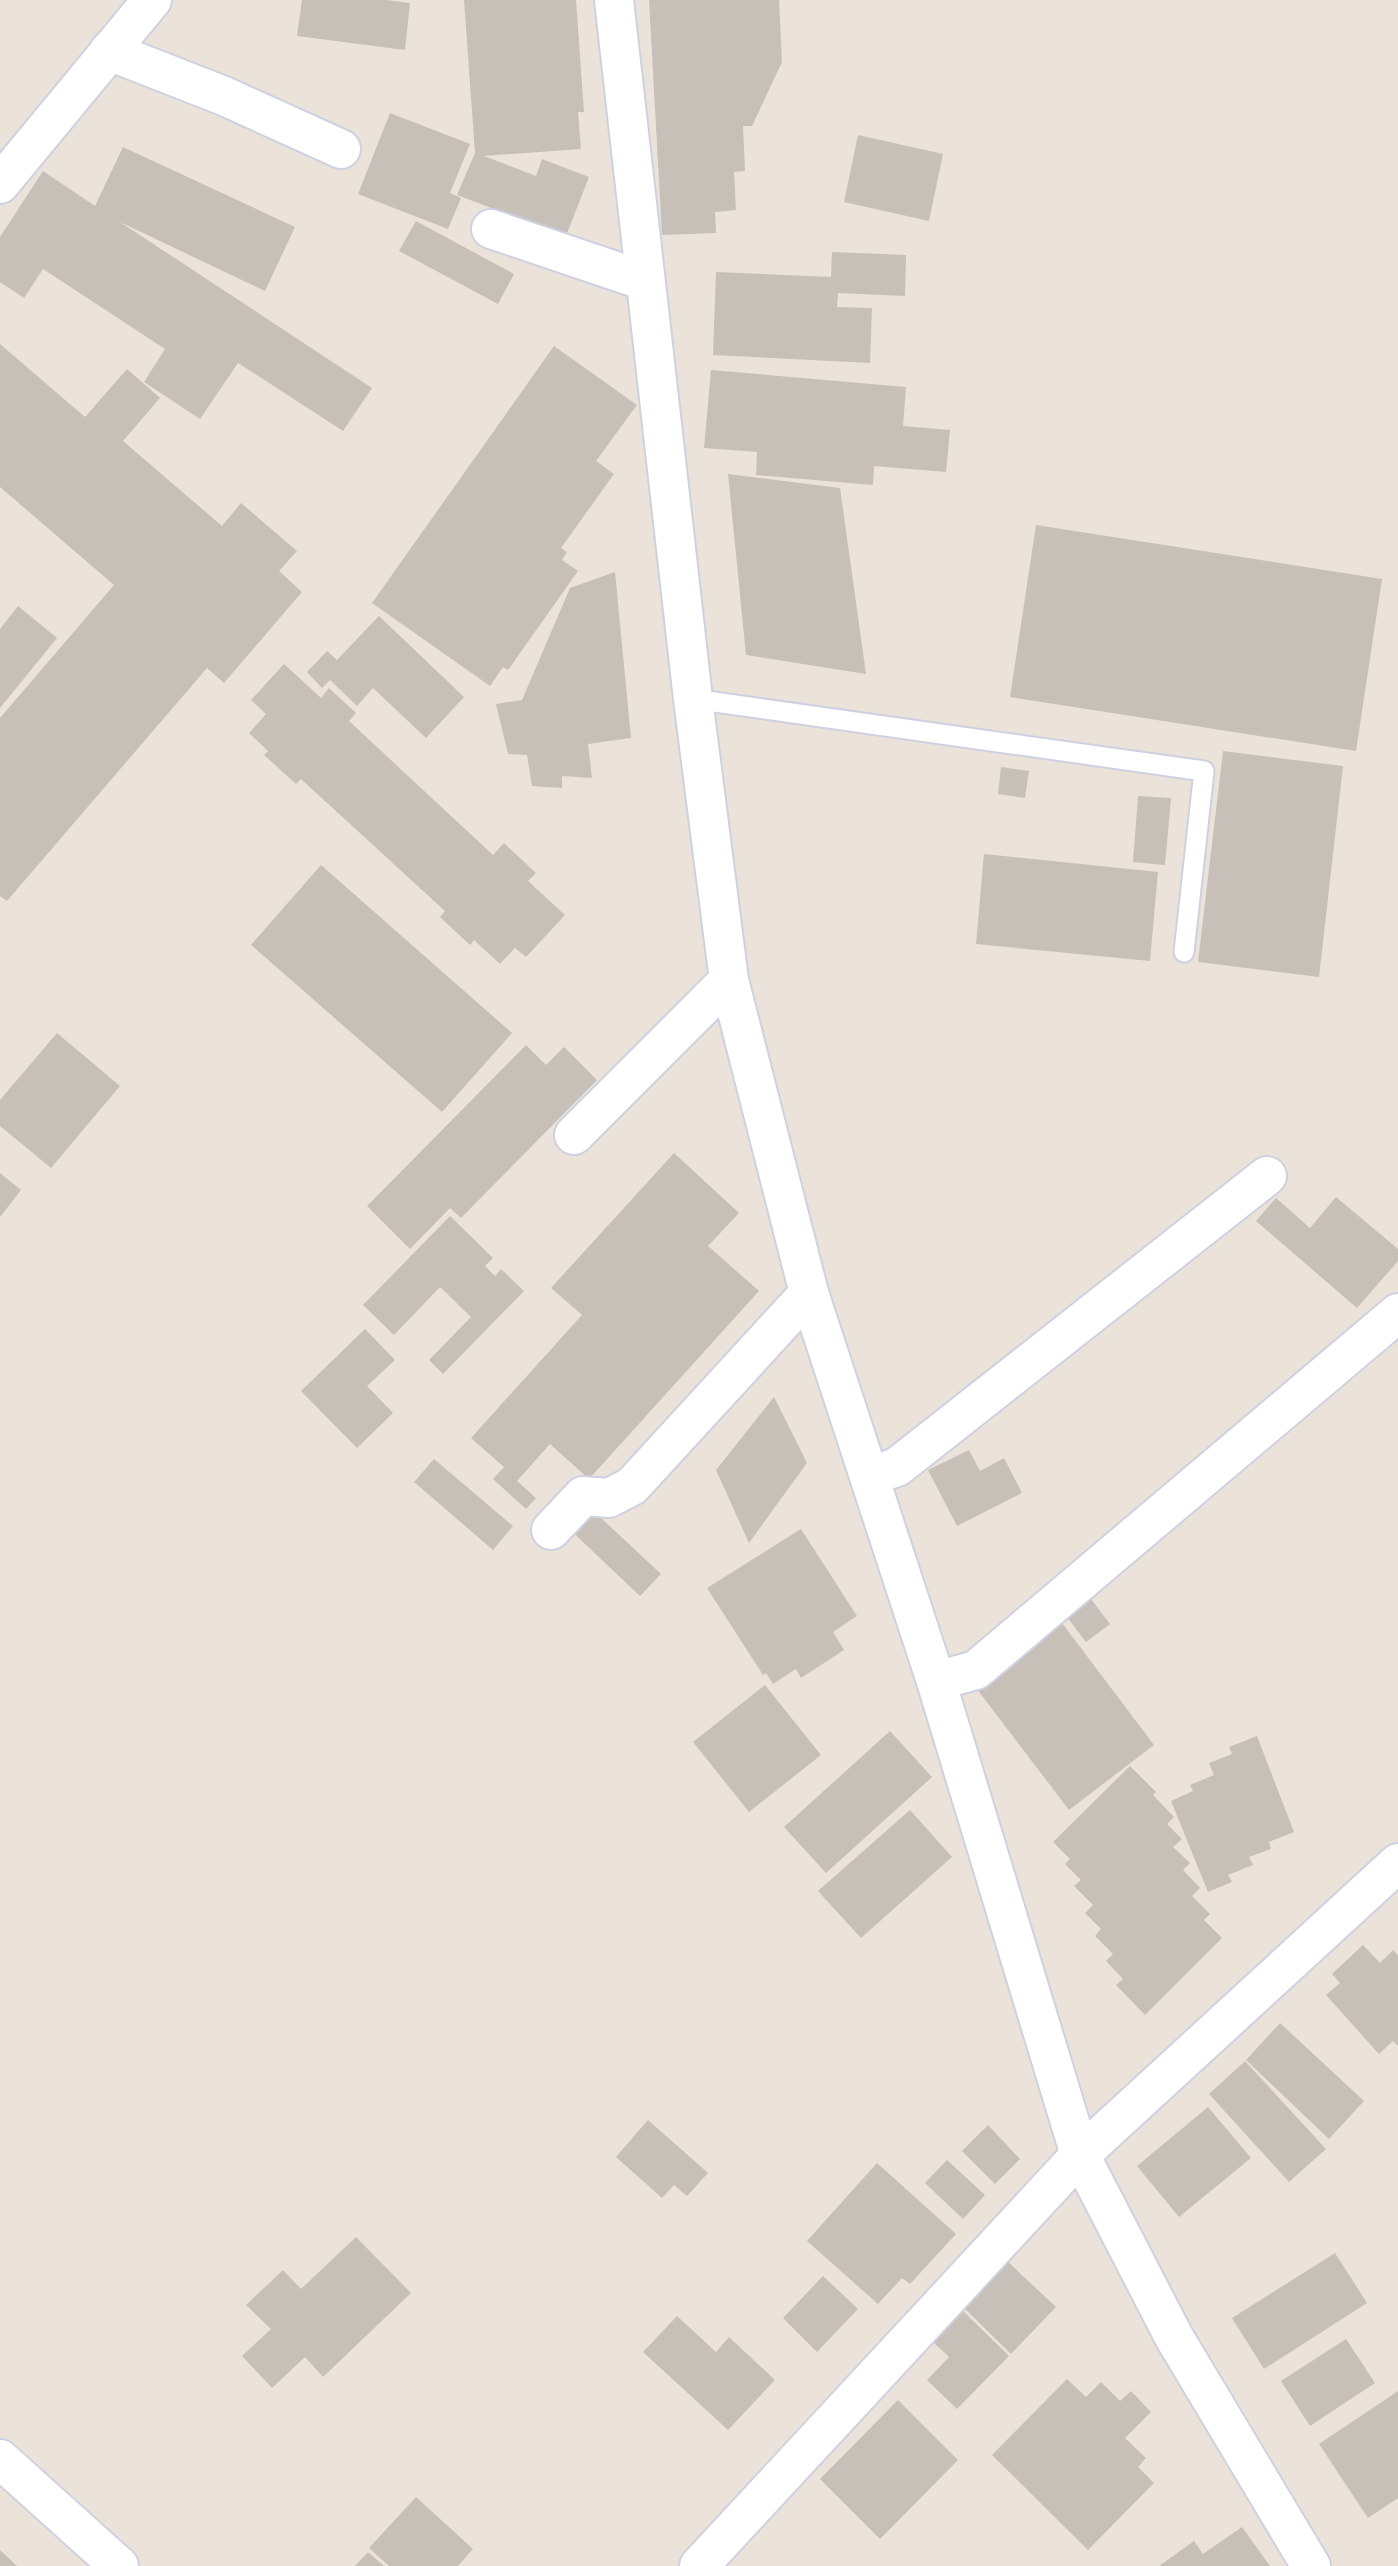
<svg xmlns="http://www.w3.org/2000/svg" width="1398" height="2566" font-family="Cabin,sans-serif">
<rect width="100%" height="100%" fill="#ebe3d9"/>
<g fill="#c6c0b9">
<path d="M302,0H386L410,3L405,50L297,36Z"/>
<path d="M464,0H576L584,112H578L581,149L484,156L536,176L542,159L589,177L566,236L457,195L475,153Z"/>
<path d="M649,0H779L782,62L752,126H743L745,171L734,172L736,210L715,212L716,233L662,235Z"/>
<path d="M390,113L470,144L450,193L461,198L448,229L358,194Z"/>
<path d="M858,135L943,154L929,221L844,202Z"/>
<path d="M123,147L295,227L265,291L120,222L372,388L343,431L238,363L200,419L144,382L165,349L43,269L24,298L0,282V237L43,171L95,206Z"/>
<path d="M416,221L514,274L498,304L399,251Z"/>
<path d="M832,252L906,255L905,296L838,293L837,307L872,308L870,363L713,355L716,272L831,277Z"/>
<path d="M0,344L85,417L127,369L160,398L123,441L222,526L241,503L297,551L279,571L302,592L224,683L207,668L7,901L0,896V718L114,585L0,487Z"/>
<path d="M554,346L637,405L596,461L614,474L561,548L567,552L562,560L578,571L508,670L503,667L490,686L372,603Z"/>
<path d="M711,370L906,387L903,426L950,430L946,472L874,466L873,485L756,475L757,452L704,448Z"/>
<path d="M728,474L840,488L866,674L746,655Z"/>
<path d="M1036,525L1382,579L1356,751L1010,697Z"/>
<path d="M615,572L631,738L588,744L592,778L562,776V788L532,786L527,755L508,754L496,704L522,700L570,588Z"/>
<path d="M18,606L57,638L0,708V629Z"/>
<path d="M379,616L464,697L426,738L373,688L357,706L330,680L322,688L307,672L327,651L337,660Z"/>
<path d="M284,664L321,698L329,688L356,713L349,721L493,855L504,843L536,873L528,881L565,915L526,957L515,948L500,964L474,940L470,945L440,917L445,911L301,779L296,784L264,755L268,751L249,733L266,714L251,700Z"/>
<path d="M1223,751L1343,766L1319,977L1198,962Z"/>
<path d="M1001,767L1029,771L1025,798L998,794Z"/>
<path d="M1138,796L1171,798L1165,865L1133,862Z"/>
<path d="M984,854L1158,872L1150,961L976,944Z"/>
<path d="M321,865L512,1033L442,1112L251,945Z"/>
<path d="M57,1033L120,1086L51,1168L0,1126V1100Z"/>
<path d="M526,1045L546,1065L564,1047L597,1080L461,1218L450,1208L410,1249L367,1206Z"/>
<path d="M674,1153L739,1213L708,1246L759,1291L589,1479L550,1444L517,1481L536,1498L526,1509L493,1479L504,1467L471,1438L582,1315L551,1288Z"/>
<path d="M0,1173L21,1190L0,1217Z"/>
<path d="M1336,1197L1398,1249V1261L1357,1308L1256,1221L1276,1198L1310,1228Z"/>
<path d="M450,1216L493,1258L485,1266L495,1276L501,1269L524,1291L443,1374L429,1360L471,1317L440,1287L394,1335L363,1305Z"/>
<path d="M365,1329L395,1360L367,1386L393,1413L357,1448L301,1391Z"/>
<path d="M774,1397L807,1463L749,1543L716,1470Z"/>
<path d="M969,1450L980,1471L1004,1458L1022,1493L957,1526L928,1470Z"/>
<path d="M434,1459L513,1526L493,1550L414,1482Z"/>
<path d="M585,1503L661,1574L640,1596L565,1525Z"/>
<path d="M801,1529L857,1616L833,1632L844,1650L801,1678L796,1669L773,1684L766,1673L763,1675L707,1588Z"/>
<path d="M1091,1599L1110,1624L1086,1642L1067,1617Z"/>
<path d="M1059,1619L1154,1745L1069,1810L973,1684Z"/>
<path d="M765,1685L821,1755L749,1812L693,1742Z"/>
<path d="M890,1731L932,1777L826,1873L784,1827Z"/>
<path d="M1257,1736L1294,1832L1269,1842L1271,1849L1249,1857L1253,1865L1228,1875L1232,1882L1208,1892L1171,1801L1193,1791L1190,1785L1214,1775L1209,1763L1232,1754L1229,1747Z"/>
<path d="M1130,1766L1156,1792L1153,1795L1174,1817L1167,1824L1182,1839L1173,1847L1190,1863L1183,1870L1200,1888L1192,1896L1210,1914L1204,1920L1222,1938L1145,2015L1116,1985L1123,1979L1106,1961L1113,1954L1095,1936L1101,1929L1085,1913L1093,1905L1074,1886L1081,1880L1065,1864L1070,1859L1053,1842Z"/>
<path d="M910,1810L952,1857L861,1938L818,1891Z"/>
<path d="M1363,1945L1380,1963L1393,1950L1398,1955V2046L1393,2041L1379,2054L1326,1995L1340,1983L1332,1974Z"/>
<path d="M1280,2023L1364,2101L1329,2139L1246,2060Z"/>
<path d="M1245,2061L1326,2149L1289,2182L1209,2094Z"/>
<path d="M1208,2107L1251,2158L1179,2217L1137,2166Z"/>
<path d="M648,2120L708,2173L687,2196L674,2185L662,2198L616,2157Z"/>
<path d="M988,2125L1020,2159L995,2184L962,2151Z"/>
<path d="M947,2160L985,2195L963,2219L925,2183Z"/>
<path d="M877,2163L956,2234L910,2284L902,2278L878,2304L807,2241Z"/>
<path d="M356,2237L411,2293L323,2377L305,2357L272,2388L242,2356L271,2329L246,2305L283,2270L301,2289Z"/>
<path d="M1335,2253L1367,2303L1264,2369L1232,2318Z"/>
<path d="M1007,2261L1056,2307L1011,2354L964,2308Z"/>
<path d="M823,2276L858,2309L817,2352L783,2318Z"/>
<path d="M961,2309L1009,2356L957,2409L927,2380L949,2357L931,2340Z"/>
<path d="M677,2316L716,2352L729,2337L775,2380L728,2430L643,2352Z"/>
<path d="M1346,2339L1375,2383L1310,2426L1281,2381Z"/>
<path d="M1067,2379L1086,2397L1101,2382L1120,2401L1131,2391L1151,2412L1125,2438L1146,2458L1138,2467L1154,2483L1088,2550L992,2455Z"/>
<path d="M1398,2391V2498L1368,2518L1319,2444Z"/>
<path d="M898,2400L958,2460L880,2539L820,2479Z"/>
<path d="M416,2497L473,2549L458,2566H389L369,2548Z"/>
<path d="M1242,2527L1270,2566H1159L1194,2541L1203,2554Z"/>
<path d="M0,2550L17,2566H0Z"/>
<path d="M368,2552L384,2566H355Z"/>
</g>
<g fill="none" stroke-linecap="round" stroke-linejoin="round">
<g stroke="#ced1e1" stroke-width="23">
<path id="service" d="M693,699L1204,771L1184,952"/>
</g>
<g stroke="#ced1e1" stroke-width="42">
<g id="minor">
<path d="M109,51L224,96L341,149"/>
<path d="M0,184L152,0"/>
<path d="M491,229L645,281"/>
<path d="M574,1135L729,980"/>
<path d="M870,1476L897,1467L1267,1176"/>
<path d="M551,1530L583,1496L609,1498L632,1486L809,1293"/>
<path d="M936,1681L976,1670L1398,1313"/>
<path d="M0,2459L119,2566"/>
<path d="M699,2566L1080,2155L1398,1863"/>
</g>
</g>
<g stroke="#ced1e1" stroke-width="42">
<path id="tertiary" d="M614,0L693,699L729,980L809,1293L936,1681L1080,2155L1174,2337L1311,2566"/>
</g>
<use href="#service" stroke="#fff" stroke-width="19"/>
<use href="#minor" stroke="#fff" stroke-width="38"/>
<use href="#tertiary" stroke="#fff" stroke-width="38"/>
</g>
</svg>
